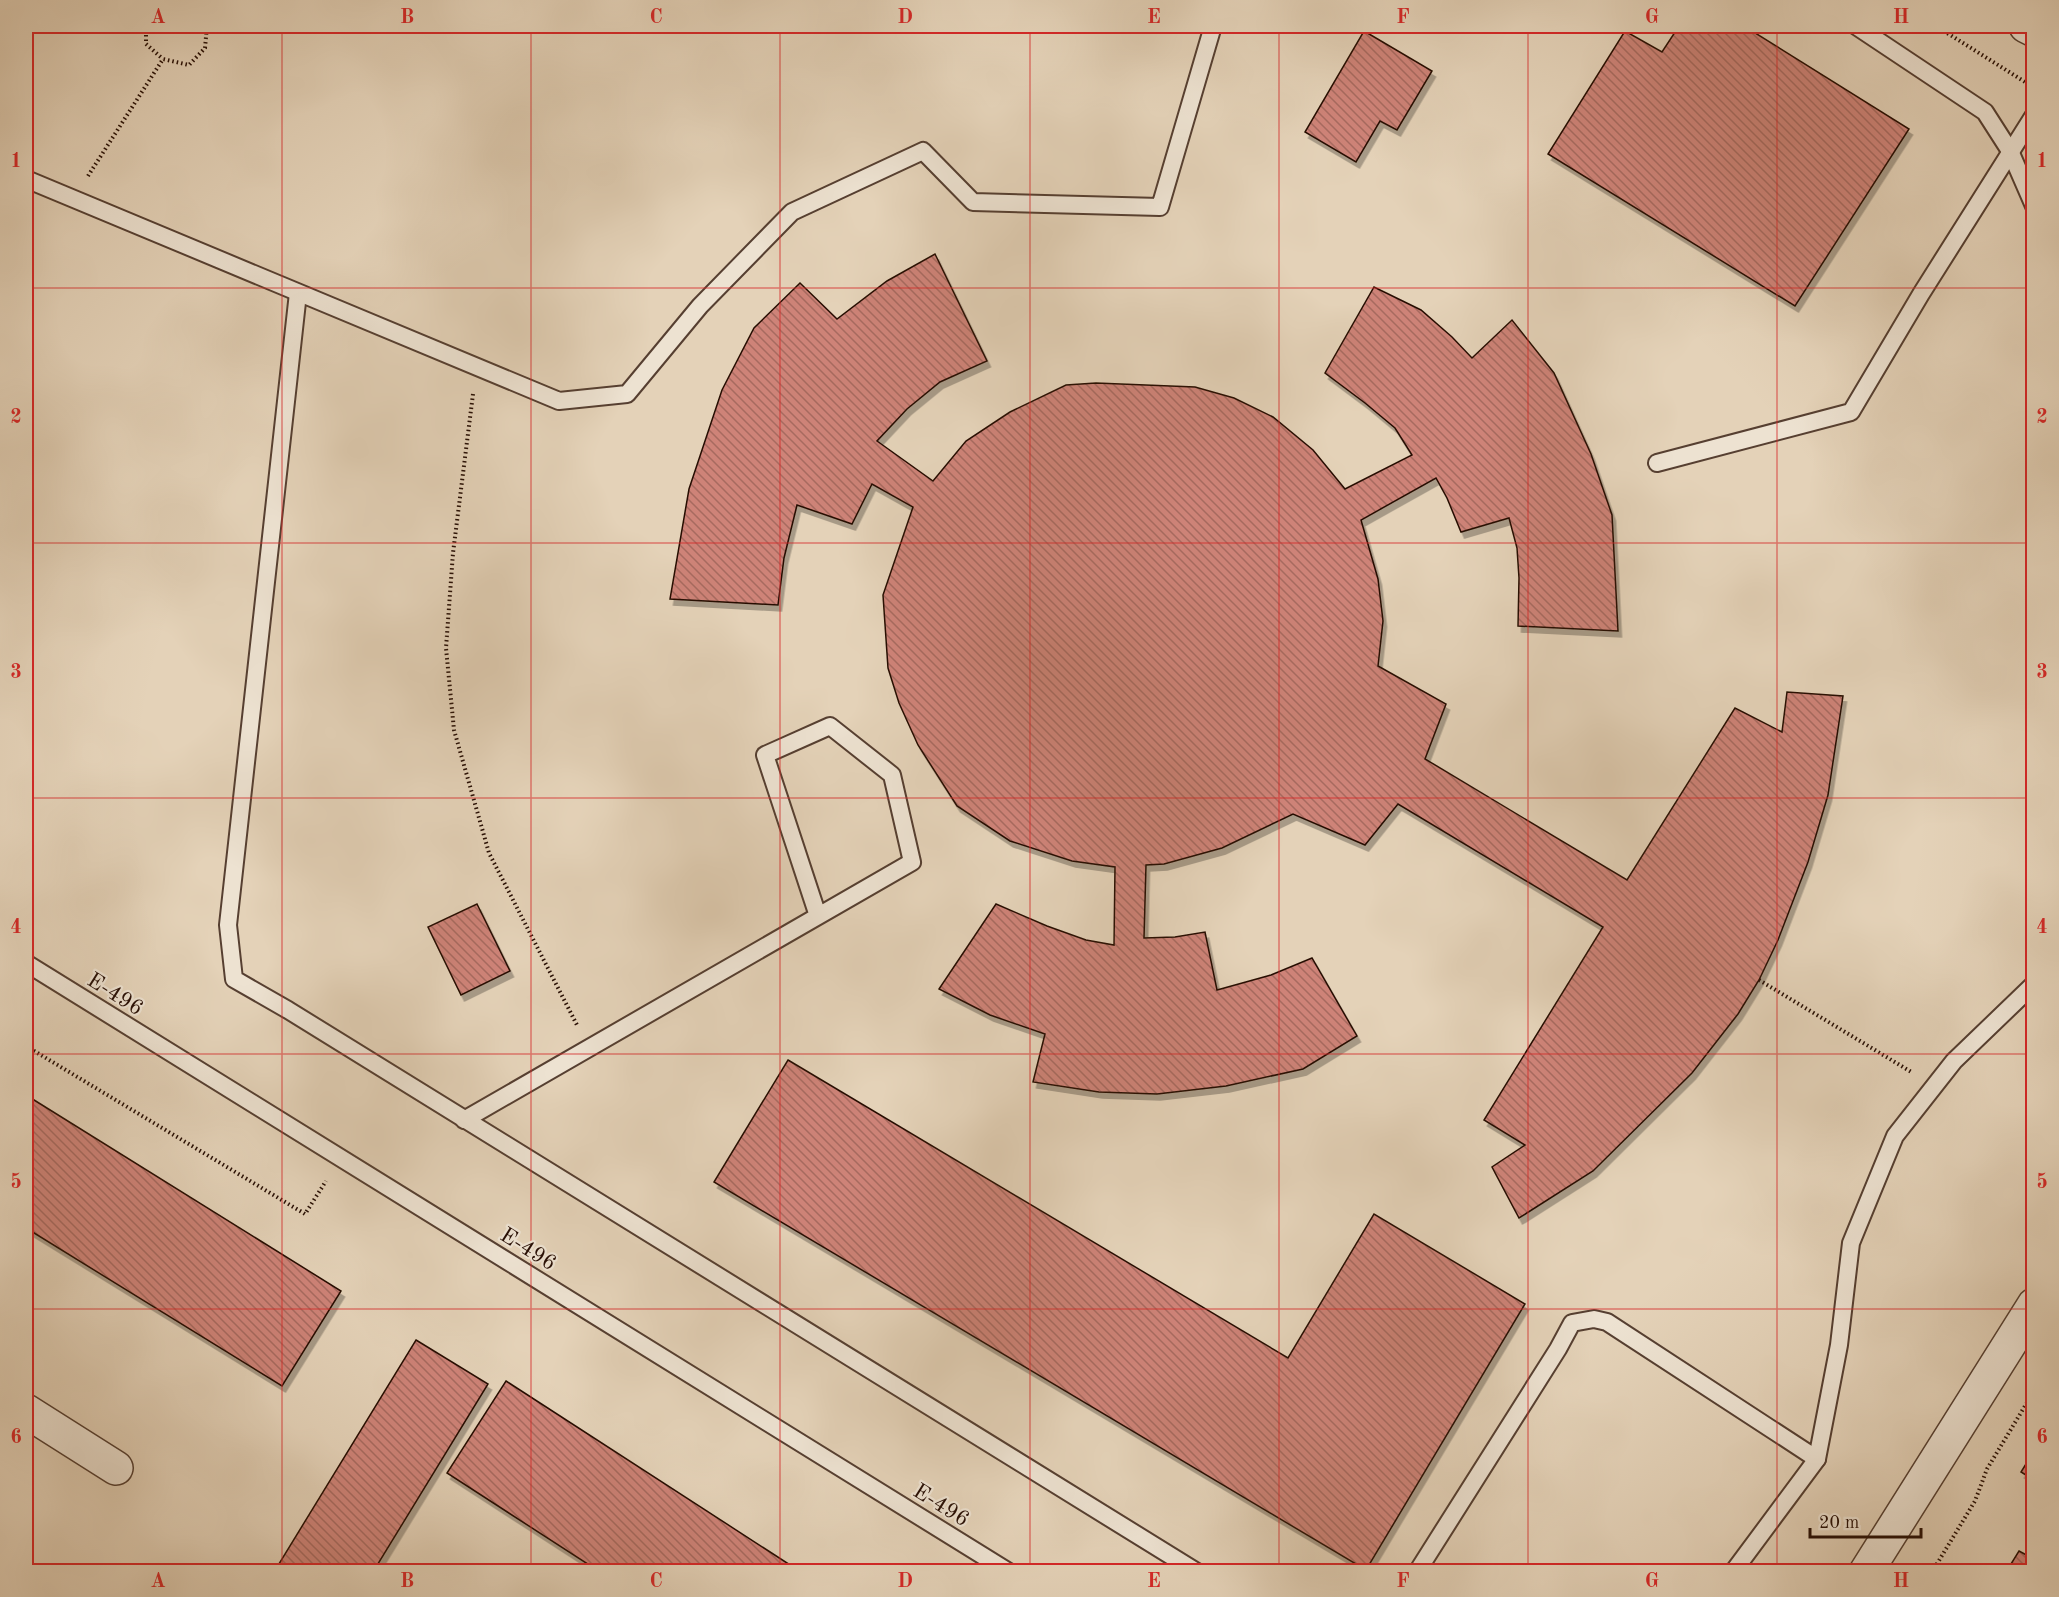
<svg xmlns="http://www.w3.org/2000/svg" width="2059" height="1597" font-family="'Old Standard TT',serif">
<defs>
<pattern id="building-back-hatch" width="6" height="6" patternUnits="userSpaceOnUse" patternTransform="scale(1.5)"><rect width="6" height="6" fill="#ce8378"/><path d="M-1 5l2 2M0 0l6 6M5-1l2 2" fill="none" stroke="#a76a60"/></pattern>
<filter id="shadow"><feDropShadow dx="3.5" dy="6" stdDeviation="0" flood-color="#0004"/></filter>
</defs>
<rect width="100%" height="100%" fill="#e4d2b8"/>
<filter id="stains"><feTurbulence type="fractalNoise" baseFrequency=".00333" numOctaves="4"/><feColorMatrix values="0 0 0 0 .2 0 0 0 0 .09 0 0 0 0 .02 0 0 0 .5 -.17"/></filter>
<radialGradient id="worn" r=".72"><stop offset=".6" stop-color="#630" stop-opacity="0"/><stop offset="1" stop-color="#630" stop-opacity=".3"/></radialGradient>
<g fill="url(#building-back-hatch)" stroke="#270e04" stroke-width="1.5" filter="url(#shadow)">
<path d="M1679,26H1744L1909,129L1795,306L1548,154L1625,31L1662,52Z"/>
<path d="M1364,31L1432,71L1397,130L1380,121L1356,162L1305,132Z"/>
<path d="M935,254L987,361L940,382L907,409L877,441L933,481L966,441L1010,412L1066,385L1096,383L1195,387L1234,398L1273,417L1313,450L1345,489L1412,455L1395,428L1365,403L1325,373L1374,287L1421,310L1452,337L1472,358L1512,320L1554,373L1591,454L1612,515L1618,631L1518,626L1519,578L1517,548L1509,518L1461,532L1447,498L1436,478L1361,520L1378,579L1383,621L1378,666L1446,704L1425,759L1627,880L1735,708L1782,732L1787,692L1843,696L1828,795L1808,862L1778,940L1759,980L1738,1014L1692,1073L1593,1171L1519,1218L1492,1167L1525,1145L1484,1120L1603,927L1398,804L1365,845L1293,814L1222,848L1164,864L1146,865L1144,938L1175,937L1205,932L1217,990L1271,975L1312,958L1357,1036L1303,1069L1226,1086L1157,1094L1099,1092L1033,1082L1045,1034L990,1015L939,989L996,904L1047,926L1086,940L1114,945L1115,867L1072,861L1010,841L957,806L918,745L899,703L888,668L883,595L913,507L872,484L852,524L797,505L784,558L778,605L670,599L689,489L722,390L754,328L800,283L837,319L887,281Z"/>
<path d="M477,904L510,971L461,995L428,927Z"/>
<path d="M788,1060L1288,1358L1374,1214L1525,1304L1366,1570L714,1182Z"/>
<path d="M26,1095L341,1291L282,1386L26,1228Z"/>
<path d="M416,1340L488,1384L373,1572H274Z"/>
<path d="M506,1381L801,1572H600L447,1473Z"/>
<path d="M2034,1451V1480L2021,1472Z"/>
<path d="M2019,1551L2034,1559V1572H2006Z"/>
</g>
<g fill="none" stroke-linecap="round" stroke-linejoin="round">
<g stroke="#563f31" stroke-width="20">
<g id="lane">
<path d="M1856,26L1985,112L2010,151L2034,206"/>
<path d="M26,179L559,401L627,394L700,306L792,212L923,151L973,202L1160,207L1213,26"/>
<path d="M298,293L228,925L234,979L288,1010L1197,1572"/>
<path d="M1657,463L1851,412L1921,294L2034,115"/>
<path d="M26,963L1009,1572"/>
<path d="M464,1120L912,862L892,775L830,726L765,755L818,916"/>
<path d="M1417,1572L1558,1349L1572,1323L1594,1319L1607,1322L1817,1459"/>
<path d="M1733,1572L1817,1459L1839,1345L1851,1243L1895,1136L1954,1061L2034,984"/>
</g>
</g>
<g stroke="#563f31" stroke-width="36">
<g id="street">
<path d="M2026,26L2034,30"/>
<path d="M26,1411L116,1468"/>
<path d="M1866,1572L2034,1305"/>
</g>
</g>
<g stroke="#270e04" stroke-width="4" stroke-dasharray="1.5 3" stroke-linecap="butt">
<path d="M146,26V44L163,59"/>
<path d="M1936,26L2033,87"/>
<path d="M88,176L163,59L189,65L205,48L207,26"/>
<path d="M473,394L453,553L446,648L454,730L489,853L577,1025"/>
<path d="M1759,980L1913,1073"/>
<path d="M26,1046L305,1214L326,1181"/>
<path d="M1932,1572L1975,1501L1987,1469L2034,1391"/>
</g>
<use href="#lane" stroke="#ede2d1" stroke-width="16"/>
<use href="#street" stroke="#ede2d1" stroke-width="33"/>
</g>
<path fill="none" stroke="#d62828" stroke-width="1.5" stroke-opacity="0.55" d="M282,26V1572M531,26V1572M780,26V1572M1030,26V1572M1279,26V1572M1528,26V1572M1777,26V1572M26,288H2034M26,543H2034M26,798H2034M26,1054H2034M26,1309H2034"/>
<g text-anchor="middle" stroke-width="4.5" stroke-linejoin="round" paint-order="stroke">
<g font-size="22" fill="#270e04" stroke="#ede2d1">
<text transform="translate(116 993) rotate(32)" y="8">E-496</text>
<text transform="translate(529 1248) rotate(32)" y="8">E-496</text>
<text transform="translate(942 1504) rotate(32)" y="8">E-496</text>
</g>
</g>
<rect width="2059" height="1597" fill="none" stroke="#e4d2b8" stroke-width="66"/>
<path d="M1810 1528v9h111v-9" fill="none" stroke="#270e04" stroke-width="3"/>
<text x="1819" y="1528" font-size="18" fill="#270e04" stroke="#ede2d1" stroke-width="4.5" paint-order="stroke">20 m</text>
<rect x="33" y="33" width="1993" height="1531" fill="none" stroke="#d62828" stroke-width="2"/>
<g font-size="20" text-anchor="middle" font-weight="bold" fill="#d62828">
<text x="158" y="23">A</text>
<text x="407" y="23">B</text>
<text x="656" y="23">C</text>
<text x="905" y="23">D</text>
<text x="1154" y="23">E</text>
<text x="1403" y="23">F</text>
<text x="1652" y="23">G</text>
<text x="1901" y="23">H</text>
<text x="16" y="167">1</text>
<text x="2042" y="167">1</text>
<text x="16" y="423">2</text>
<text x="2042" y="423">2</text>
<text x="16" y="678">3</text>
<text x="2042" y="678">3</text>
<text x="16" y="933">4</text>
<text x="2042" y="933">4</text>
<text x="16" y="1188">5</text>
<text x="2042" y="1188">5</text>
<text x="16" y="1443">6</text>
<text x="2042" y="1443">6</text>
<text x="158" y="1587">A</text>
<text x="407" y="1587">B</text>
<text x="656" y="1587">C</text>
<text x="905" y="1587">D</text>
<text x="1154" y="1587">E</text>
<text x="1403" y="1587">F</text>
<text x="1652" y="1587">G</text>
<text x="1901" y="1587">H</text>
</g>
<rect width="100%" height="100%" filter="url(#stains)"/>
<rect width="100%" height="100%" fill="url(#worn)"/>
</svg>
